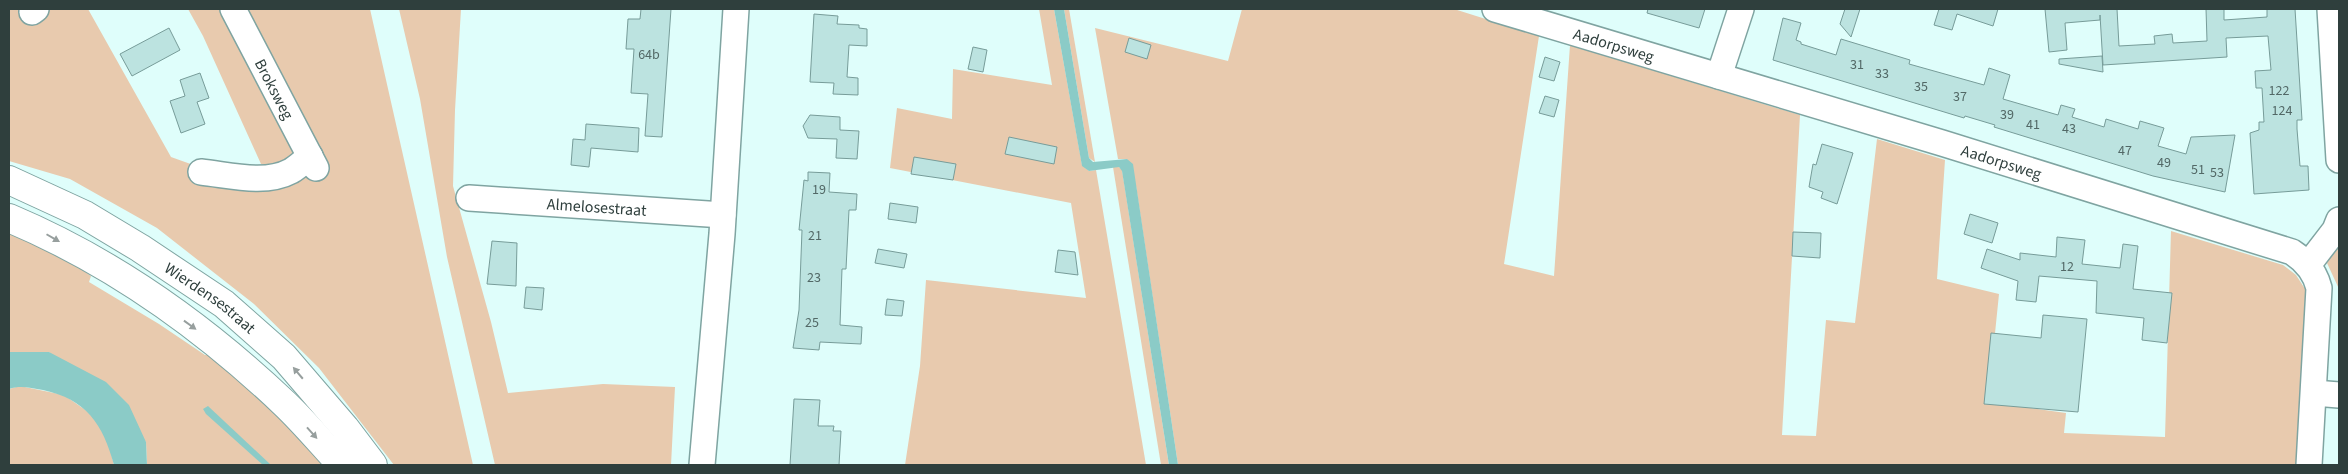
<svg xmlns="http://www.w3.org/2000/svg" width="2348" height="474" font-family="'Source Sans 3',sans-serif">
<rect width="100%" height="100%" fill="#dffefb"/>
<g fill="#e8caae">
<path d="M9,9H88L171,157L199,167L276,184L325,171L238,9H370L473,465H394L319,368L254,304L157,228L70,179L9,161Z"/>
<path d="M188,9H222L295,152C286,164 276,164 261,164L203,36Z"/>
<path d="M399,9H461L455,110L453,186L491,322L508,393L603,384L675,387L671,465H495L447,257L420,99Z"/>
<path d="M1039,9H1054L1082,165L1089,171L1096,170L1146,465H905L920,366L926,280L1086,298L1071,203L890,168L897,108L952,119L953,69L1052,85Z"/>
<path d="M1064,9H1069L1095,162L1089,158Z"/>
<path d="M1242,9H1454L1539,36L1504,264L1554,276L1570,45L1800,115L1782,435L1816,436L1826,320L1855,323L1877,139L1945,160L1937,279L1999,294L1988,402L2066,413L2064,433L2165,437L2171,231L2283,265L2296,275L2311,298L2298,465H1178L1136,186L1127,159H1118L1095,28L1228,61Z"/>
<path d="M1113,167H1119L1122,170L1169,465H1161Z"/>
<path d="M9,227L44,241L91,276L89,282L159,324L205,355L215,354L334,465H147L146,442L49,352H9Z"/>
<path d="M2339,237V289L2327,263Z"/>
<path d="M20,386L64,395L94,416L108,441L114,465H9V389Z"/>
</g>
<g fill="#8bcbc7">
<path d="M1054,9H1064L1089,158L1093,162L1127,159L1133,164L1178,465H1169L1122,171L1119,167L1089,171L1082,166Z"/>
<path d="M9,352H49L106,382L129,405L146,442L147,465H114C103,424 86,399 43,390C30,388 21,385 9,389Z"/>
<path d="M208,406L271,465H263L206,414L203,409Z"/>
</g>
<g fill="#bce3e0" stroke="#779c99">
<path d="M641,9H671L662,137L645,136L648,94L631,93L634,49H626L628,19H640Z"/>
<path d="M1648,9H1705L1699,28L1647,13Z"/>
<path d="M1845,9H1860L1851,37L1840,24Z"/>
<path d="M1939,9H1998L1993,26L1957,14L1952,30L1934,25Z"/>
<path d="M2045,9H2117L2119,46L2155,44L2154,36L2172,34L2173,43L2207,41L2206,9H2224V20L2267,17V9H2295L2302,120H2297V129L2300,166H2308L2309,190L2254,194L2250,133L2259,130V122H2264L2262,88H2256L2255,71L2271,70L2268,36L2226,38L2227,57L2103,65L2100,15V20L2065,23L2067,50L2049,52Z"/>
<path d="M814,14L838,16L837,24L859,25V28L867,29V46L849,45L847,77L858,78V95L833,94L834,83L810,82Z"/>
<path d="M1783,18L1801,23L1796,40L1801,42V44L1836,55L1841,39L1910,60L1909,64L1984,85L1989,68L2010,75L2003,99L2058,115L2061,105L2075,109L2072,117L2104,127L2106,119L2138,129L2140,121L2164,128L2158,146L2186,154L2191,137L2235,135L2225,192L2153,176L1994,127L1995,125L1965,116L1964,118L1773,60Z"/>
<path d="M169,28L180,50L132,76L120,54Z"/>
<path d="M1129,38L1151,45L1147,59L1125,52Z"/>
<path d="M973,47L987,50L983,72L968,69Z"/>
<path d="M2102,56L2103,72L2059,64V59Z"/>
<path d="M1545,57L1560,62L1554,81L1539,77Z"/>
<path d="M200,73L209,98L197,102L205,124L181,133L170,101L185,96L180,80Z"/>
<path d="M1545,96L1559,100L1554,117L1539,113Z"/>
<path d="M810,115L840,117V130L859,131L857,159L836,158L837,139L808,138L803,126Z"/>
<path d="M586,124L639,128L638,152L591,148L589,167L571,165L573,139L585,140Z"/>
<path d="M1009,137L1057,147L1054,164L1005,154Z"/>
<path d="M1822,144L1853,153L1837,204L1821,198L1823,192L1809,187L1813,164L1816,165Z"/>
<path d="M914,157L956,164L953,180L911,174Z"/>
<path d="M808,172L830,173L829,192L857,194L856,210H849L846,269H842L840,325L862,327L861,344L820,342L819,350L793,348L799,310L802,230H799L804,180L808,181Z"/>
<path d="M890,203L918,207L916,223L888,219Z"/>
<path d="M1970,214L1998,223L1992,243L1964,234Z"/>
<path d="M1793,232L1821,233L1820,258L1792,256Z"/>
<path d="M2057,237L2085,240L2082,264L2120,268L2123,244L2138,246L2133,289L2172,293L2167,343L2142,340L2144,318L2096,313L2097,281L2039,276L2036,302L2016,300L2018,281L1981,268L1987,249L2020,260V253L2056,257Z"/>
<path d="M492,241L517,243L516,286L487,284Z"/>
<path d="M878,249L907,254L904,268L875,263Z"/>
<path d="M1058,250L1075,252L1078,275L1055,272Z"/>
<path d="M526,287L544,288L542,310L524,308Z"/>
<path d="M887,299L904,301L902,316L885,315Z"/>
<path d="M2043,315L2087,319L2078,412L1984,404L1991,333L2041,338Z"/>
<path d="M794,399L820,400L818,426H834L833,431H841L839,465H790Z"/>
</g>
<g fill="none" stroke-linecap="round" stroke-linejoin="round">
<g stroke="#7fa4a1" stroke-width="28">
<g id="minor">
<path id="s1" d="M233,9L316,168"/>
<path id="s2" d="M1495,9L1942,143L2292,252C2306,261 2315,272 2319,288L2309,465"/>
<path d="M2330,9L2339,160"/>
<path d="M32,12L36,9"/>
<path d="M1719,76L1741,9"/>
<path d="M201,172C230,175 265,185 291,171C298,167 304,161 310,156"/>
<path id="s3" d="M469,198L723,215"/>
<path d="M2308,265L2335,230L2339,220"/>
<path d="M2314,393L2339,395"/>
<path d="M702,465L722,234L736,9"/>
</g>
</g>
<g stroke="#7fa4a1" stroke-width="30">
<g id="major">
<path id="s4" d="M9,180L85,215L140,248L224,304L284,357L345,428L373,465"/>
<path d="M9,218C111,261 205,328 285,404C305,423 323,445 342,465"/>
</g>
</g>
<use href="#minor" stroke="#fff" stroke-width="25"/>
<use href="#major" stroke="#fff" stroke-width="28"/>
</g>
<defs><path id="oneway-solid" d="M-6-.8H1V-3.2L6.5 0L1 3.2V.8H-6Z" transform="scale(1.25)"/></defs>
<g fill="#979f9e">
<use href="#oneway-solid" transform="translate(53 238) rotate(30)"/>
<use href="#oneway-solid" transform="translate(190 325) rotate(36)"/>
<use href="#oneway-solid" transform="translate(298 373) rotate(-130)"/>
<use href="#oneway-solid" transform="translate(312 433) rotate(48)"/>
</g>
<g text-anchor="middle" stroke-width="5" stroke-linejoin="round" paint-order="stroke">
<g font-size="14" fill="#526866">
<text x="649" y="59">64b</text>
<text x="1857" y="69">31</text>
<text x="1882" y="78">33</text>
<text x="1921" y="91">35</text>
<text x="2279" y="95">122</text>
<text x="1960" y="101">37</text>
<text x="2282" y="115">124</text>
<text x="2007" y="119">39</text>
<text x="2033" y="129">41</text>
<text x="2069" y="133">43</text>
<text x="2125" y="155">47</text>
<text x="2164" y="167">49</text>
<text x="2198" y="174">51</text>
<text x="2217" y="177">53</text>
<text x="819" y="194">19</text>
<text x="815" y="240">21</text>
<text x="2067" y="271">12</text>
<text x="814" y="282">23</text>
<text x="812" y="327">25</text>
</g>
<g font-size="16" fill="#2f3f3d" stroke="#fff">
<text dy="6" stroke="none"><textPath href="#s2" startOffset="124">Aadorpsweg</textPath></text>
<text dy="6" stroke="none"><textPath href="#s1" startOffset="90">Broksweg</textPath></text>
<text dy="6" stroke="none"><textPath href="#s2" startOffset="529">Aadorpsweg</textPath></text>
<text dy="6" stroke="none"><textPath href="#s3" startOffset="128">Almelosestraat</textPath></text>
<text dy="6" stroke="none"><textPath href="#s4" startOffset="234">Wierdensestraat</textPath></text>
</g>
</g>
<rect width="2348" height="474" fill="none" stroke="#2f3f3d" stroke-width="20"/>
</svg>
